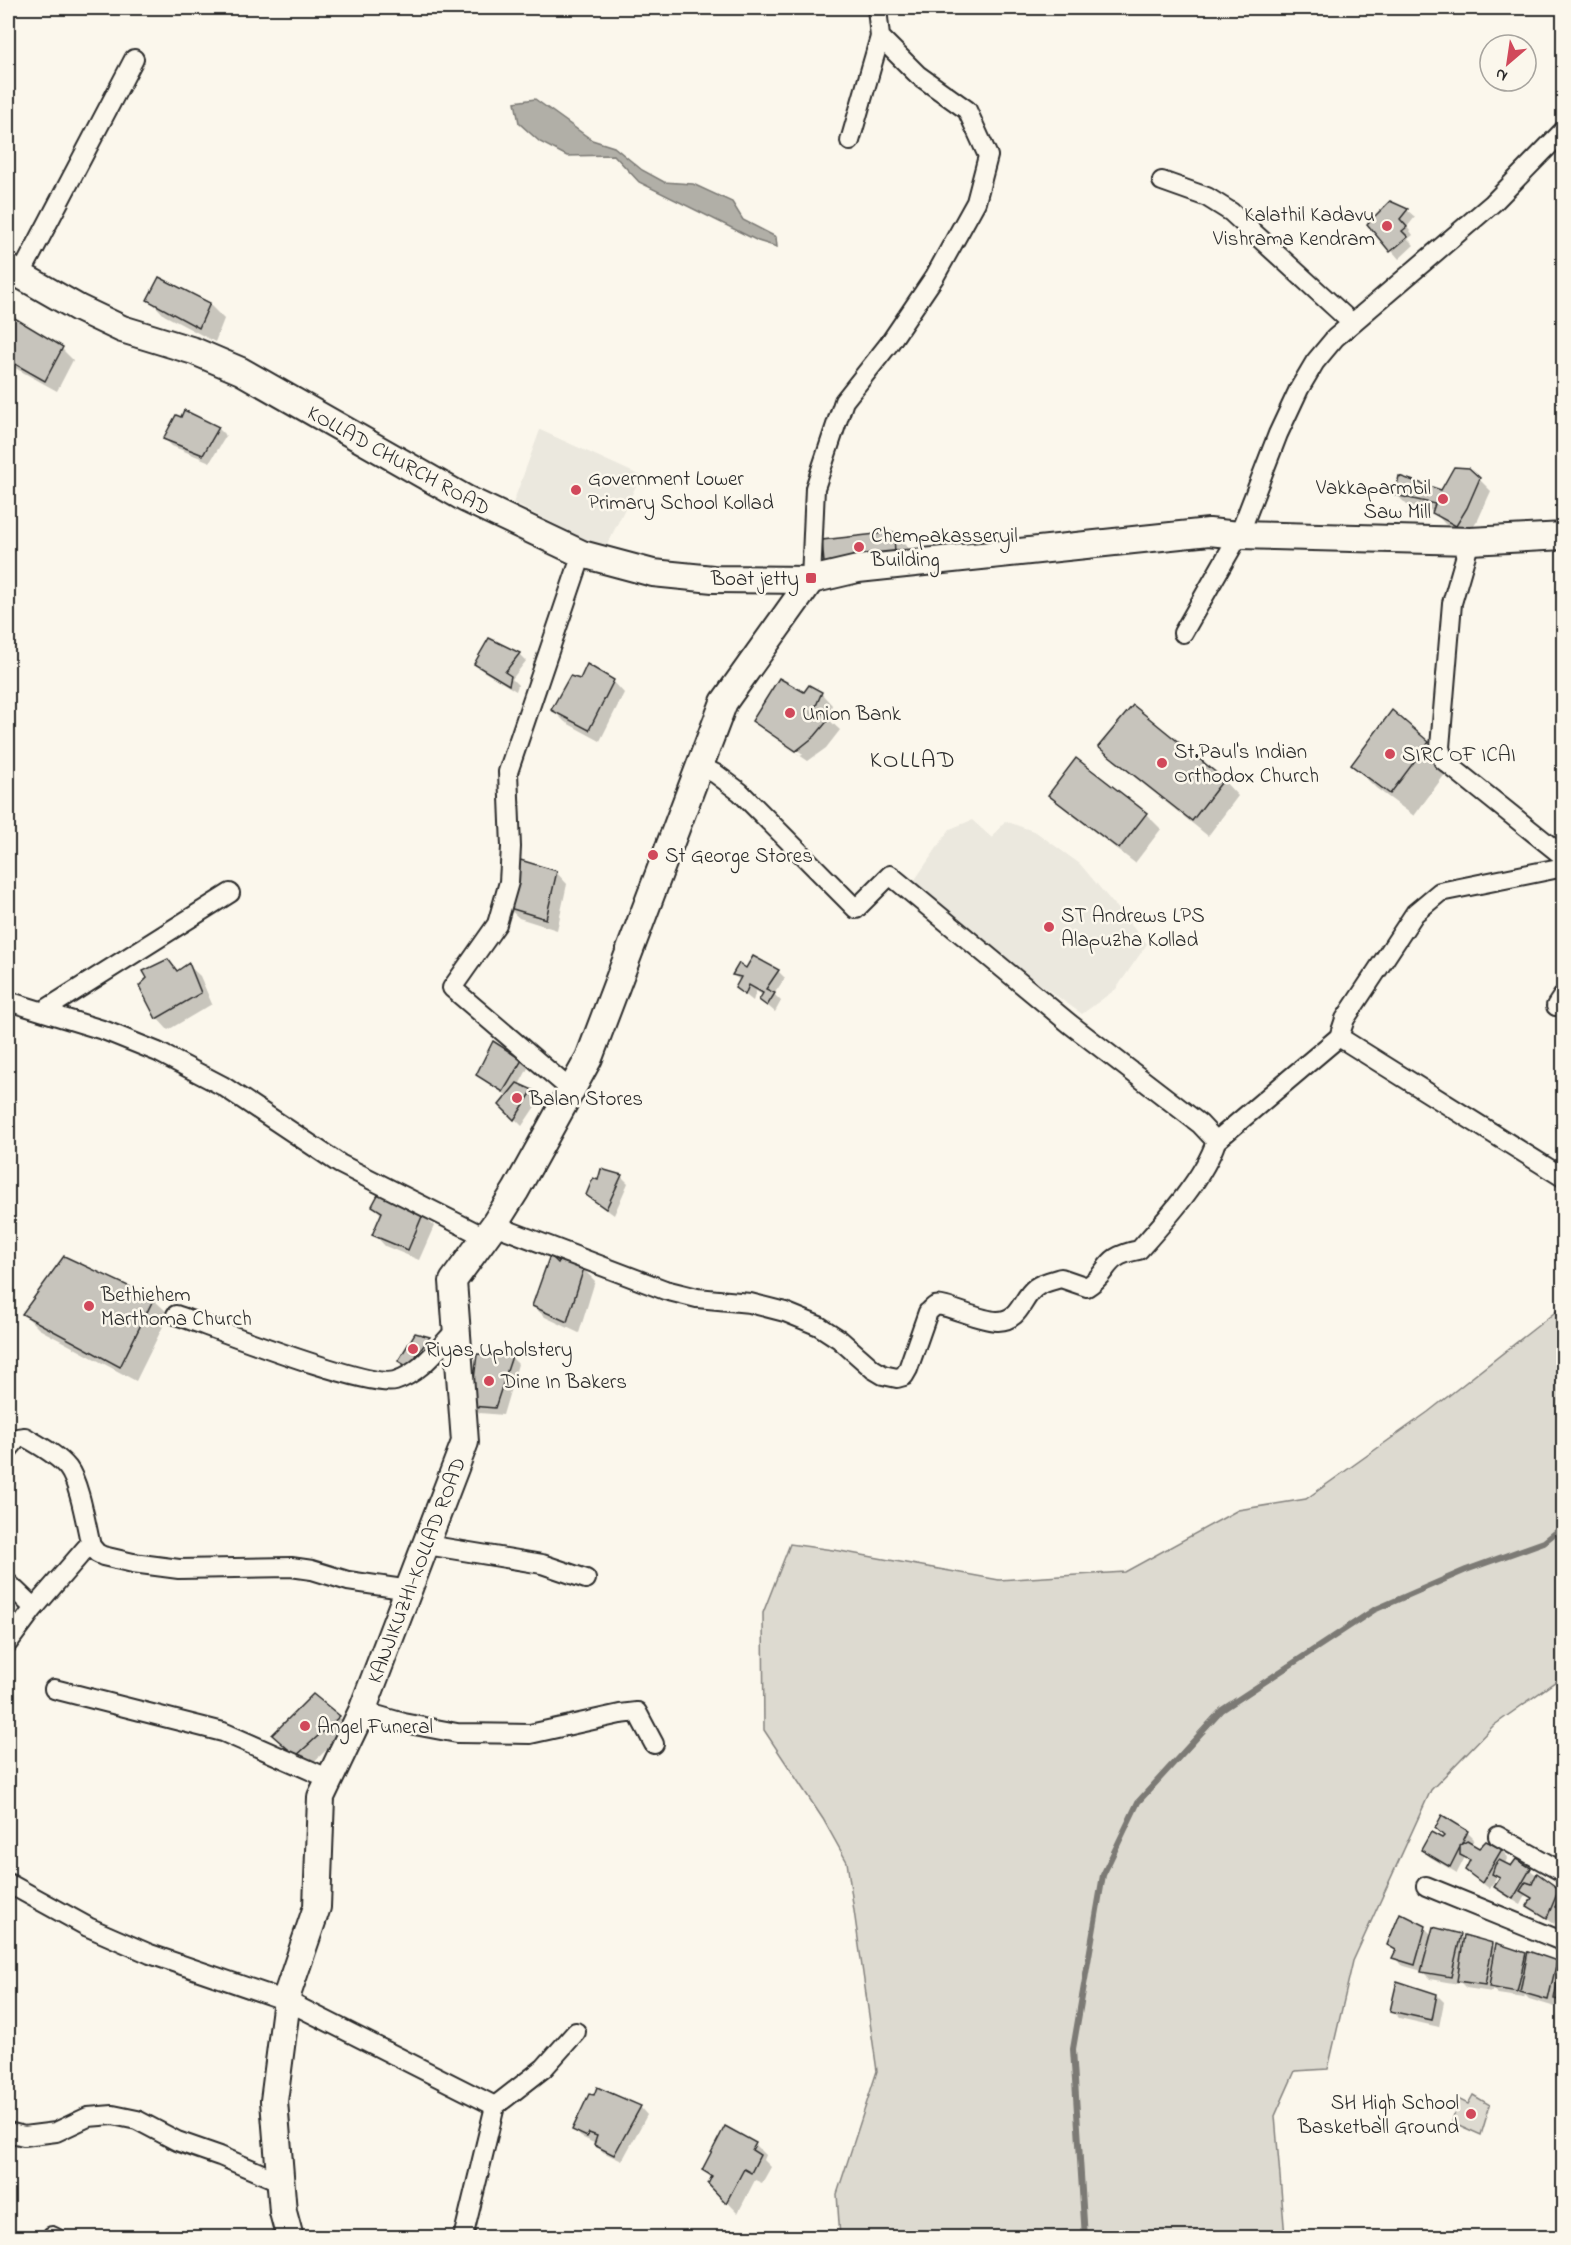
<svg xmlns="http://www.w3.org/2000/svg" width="1571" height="2245" font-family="'Indie Flower',sans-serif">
<rect width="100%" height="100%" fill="#fbf7ec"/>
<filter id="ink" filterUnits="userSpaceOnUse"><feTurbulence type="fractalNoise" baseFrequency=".0167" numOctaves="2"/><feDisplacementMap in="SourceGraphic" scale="12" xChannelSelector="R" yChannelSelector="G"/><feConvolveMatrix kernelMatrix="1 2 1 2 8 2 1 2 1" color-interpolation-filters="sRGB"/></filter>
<g filter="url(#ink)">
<g fill="#ebe8de">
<path d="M540,430L641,476L605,549L513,503Z"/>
<path d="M972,820L992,838L1005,821L1036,832L1080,864L1147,944L1116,989L1082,1014L1003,958L912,884L950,829Z"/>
</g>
<g fill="#dddad0" stroke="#84827e" stroke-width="1.5">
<path d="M1563,1306V1676L1493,1726L1431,1790L1353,1961L1328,2069L1295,2071L1275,2116L1285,2237H840L837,2194L877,2071L847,1862L823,1819L764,1730L763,1613L790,1544L840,1551L999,1580L1125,1572L1238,1510L1306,1499L1428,1412Z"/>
<path d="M1473,2095L1490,2105L1481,2135L1452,2122L1458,2099L1468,2104Z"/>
</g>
<path fill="#b1afa7" stroke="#7b7a75" stroke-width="1.5" d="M535,99L592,140L614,147L642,170L664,182L693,184L732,202L743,220L776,237L777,247L758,241L639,182L614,155L567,156L540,142L519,123L515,102Z"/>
<g fill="#0003">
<path d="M1390,203L1407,210L1415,217L1407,227L1413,235L1408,239L1414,245L1399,259L1369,224Z"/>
<path d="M149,299L209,304L224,319L215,342L164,315Z"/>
<path d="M8,316L62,349L73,360L57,391L8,364Z"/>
<path d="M185,412L219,429L226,436L210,462L172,446L165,439Z"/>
<path d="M1479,479L1491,491L1478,520L1467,536L1445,524L1433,511L1408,506L1397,495L1442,492Z"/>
<path d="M894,534L909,549L910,570L841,577L825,562Z"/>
<path d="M519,654L526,661L512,679L518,685L516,691L483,671L476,663Z"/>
<path d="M581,681H613L624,693L600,741L565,722L553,710Z"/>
<path d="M821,693L832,705L827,718L840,730L826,748L808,761L765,732L801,756L803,754L765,728V731L754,721L805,694Z"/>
<path d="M1133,707L1223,780L1238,796L1208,836L1116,762L1100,747Z"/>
<path d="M1428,743L1451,766L1414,816L1376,788L1353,765Z"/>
<path d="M1050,795L1146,814L1161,829L1135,863L1066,810Z"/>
<path d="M556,872L567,884L557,930L519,918L507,907Z"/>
<path d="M168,961L178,971L188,965L200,976L212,1004L168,1030L157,1018Z"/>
<path d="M747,970L778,971L785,978L774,994L781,1001L775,1012L761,1000L763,995L756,991L753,1001L737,988L740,981L734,975Z"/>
<path d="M521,1061L528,1068L519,1085L532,1092L540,1099L522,1126L501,1105L508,1096L486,1082L478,1075Z"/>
<path d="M621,1176L628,1183L614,1215L587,1195L599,1183Z"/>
<path d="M373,1206L422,1215L434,1226L419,1260L385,1246L374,1234L382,1215Z"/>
<path d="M583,1269L595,1281L579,1333L545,1317L533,1306Z"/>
<path d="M153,1299L169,1314L136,1381L39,1329L24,1314Z"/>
<path d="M415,1334L430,1339L437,1346L407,1369L399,1361Z"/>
<path d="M511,1357L518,1364L503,1415L480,1413L472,1406Z"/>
<path d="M339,1717L350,1728L308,1767L274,1735Z"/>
<path d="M1467,1832L1474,1839L1471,1845L1480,1850H1501L1508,1857L1504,1865L1530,1870L1564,1895V1913L1561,1910L1554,1924L1529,1905L1532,1900L1526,1895L1521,1905L1503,1894L1496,1887L1500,1880L1497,1876L1490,1889L1474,1877L1470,1863L1465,1857L1457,1873L1430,1857L1423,1850L1442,1840Z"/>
<path d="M1425,1928L1432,1935L1460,1936L1465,1940L1492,1945L1496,1949L1556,1962L1561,1967L1564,1965V2006L1557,2000L1555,2007L1529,1999L1525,1995L1524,1998L1498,1994L1492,1989V1992L1466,1988L1458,1980V1984L1430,1979L1422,1971L1401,1965L1394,1957L1396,1952L1389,1945Z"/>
<path d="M1437,1995L1444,2002L1439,2027L1399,2018L1392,2010Z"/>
<path d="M640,2107L647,2115L622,2161L603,2152L596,2144L581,2137L573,2129Z"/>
<path d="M755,2144L766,2155L764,2160L771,2167L762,2183L755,2180L738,2213L710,2184L712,2179L704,2170Z"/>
</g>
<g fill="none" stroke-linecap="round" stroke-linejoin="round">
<path stroke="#7b7a75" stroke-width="6" d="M1085,2238L1073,2049L1103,1875L1138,1802L1222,1710L1374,1610L1466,1570L1544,1542L1564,1526"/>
</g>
<g fill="#c7c4bc" stroke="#2b2b2b" stroke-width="1.5">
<path d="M1390,201L1408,209L1400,219L1407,227L1402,231L1408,237L1390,252L1367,224Z"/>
<path d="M159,277L210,303L199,328L147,300Z"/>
<path d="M8,314L63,347L45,381L8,360Z"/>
<path d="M184,410L219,427L203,455L163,439L176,415L181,417Z"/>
<path d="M1454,467L1469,468L1480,478L1467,508L1456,526L1432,513L1435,504L1395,495L1399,476L1441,490Z"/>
<path d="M894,532L895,555L824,563L822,540Z"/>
<path d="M489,638L520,653L505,672L511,676L509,685L474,664Z"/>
<path d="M587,664L614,680L589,730L551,710L570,676L580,679Z"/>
<path d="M779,678L804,692L809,685L822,692L815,708L830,718L815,736L796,751L752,721Z"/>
<path d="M1133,705L1224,779L1192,821L1098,747Z"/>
<path d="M1392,710L1429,742L1390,794L1351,765Z"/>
<path d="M1076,758L1147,813L1119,849L1048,795Z"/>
<path d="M517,859L557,871L546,919L506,907Z"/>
<path d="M753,956L779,970L766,989L775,993L767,1006L759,1000L763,993L749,985L745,995L735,988L741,977L732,975L739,963L746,968Z"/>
<path d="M168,959L177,971L189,963L201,993L156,1019L139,986L147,978L143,971Z"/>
<path d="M493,1041L522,1060L503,1092L476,1075Z"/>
<path d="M517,1083L533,1090L514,1120L499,1105Z"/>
<path d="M601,1169L622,1175L606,1209L586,1195L593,1178L598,1180Z"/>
<path d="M380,1191L423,1214L408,1250L372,1235L382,1212L372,1206Z"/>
<path d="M550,1255L558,1263L561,1257L584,1268L567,1322L532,1306Z"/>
<path d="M64,1256L154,1298L120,1367L22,1314Z"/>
<path d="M415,1333L430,1337L408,1367L398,1361Z"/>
<path d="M477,1354L512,1356L495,1408L471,1406Z"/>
<path d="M313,1694L340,1716L296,1756L272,1735Z"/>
<path d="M1442,1815L1468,1831L1450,1867L1421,1850L1431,1832L1442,1838L1444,1836L1435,1828Z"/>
<path d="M1467,1841L1479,1848L1486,1841L1502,1849L1482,1883L1465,1870L1470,1860L1460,1855V1845Z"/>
<path d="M1516,1859L1531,1868L1513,1899L1494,1887L1500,1878L1492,1874L1495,1865L1499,1860L1511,1866Z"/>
<path d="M1537,1873L1559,1889L1547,1918L1527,1906L1532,1898L1520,1891L1526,1882L1532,1884Z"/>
<path d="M1564,1893V1911L1555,1907Z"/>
<path d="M1400,1913L1426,1926L1415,1965L1392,1958L1396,1950L1387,1945Z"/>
<path d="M1433,1927L1461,1934L1451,1977L1421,1972Z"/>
<path d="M1464,1935L1493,1943L1485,1985L1457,1981Z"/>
<path d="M1496,1943L1526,1953L1517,1992L1489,1987Z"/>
<path d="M1528,1951L1557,1961L1548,2000L1520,1992Z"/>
<path d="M1561,1963H1564V2001L1554,1999Z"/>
<path d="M1397,1981L1437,1994L1432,2020L1390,2011Z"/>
<path d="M597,2087L641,2106L614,2155L594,2145L597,2136L589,2133L587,2137L572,2130L589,2094L594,2095Z"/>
<path d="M725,2126L756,2143L752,2150L760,2155L751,2173L744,2169L726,2203L708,2184L712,2176L702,2170Z"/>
</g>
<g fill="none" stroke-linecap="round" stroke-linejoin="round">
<g stroke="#2b2b2b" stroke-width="22">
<g id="minor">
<path d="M850,141L880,37"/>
<path d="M1162,181L1207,197L1231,212L1352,323"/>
<path d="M20,276L134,59"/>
<path d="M1470,541L1452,603L1440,747L1443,760L1564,857"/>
<path d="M811,580L815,488L844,401L889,344L935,276L976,202L988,156L967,110L918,75L880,37L877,8"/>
<path d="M1183,633L1239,535L1278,434L1299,389L1315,362L1335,338L1493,203L1564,130"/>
<path d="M8,1001L106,1031L158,1052L223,1086L340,1164L485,1237"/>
<path d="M1556,1006L1564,994"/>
<path d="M43,1011L230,893"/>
<path d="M1339,1037L1564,1178"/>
<path d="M571,1090L452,988L497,924L509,882L511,847L508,772L582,554"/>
<path d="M1216,1141L1339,1037L1345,1019L1415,913L1440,892L1564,867"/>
<path d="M494,1225L665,1290L697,1298L750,1303L785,1312L819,1326L839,1339L873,1369L883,1375L897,1378L904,1376L908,1369L928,1312C930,1311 933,1307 935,1306C942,1302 982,1322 998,1321C1021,1320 1021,1299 1035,1288C1041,1283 1054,1280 1061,1278L1087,1287C1112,1271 1101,1257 1139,1250C1164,1222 1205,1177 1216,1141L1200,1124L1070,1024L890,875L856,909L740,792L716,774L700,766"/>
<path d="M176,1315C211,1327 368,1389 395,1381C421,1373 439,1347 458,1328"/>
<path d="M8,1450L18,1438L25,1437C38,1445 58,1455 68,1468C80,1484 86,1526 91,1546L97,1553L103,1556L133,1563L179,1569L291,1567L312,1570L348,1581L410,1590"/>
<path d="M427,1545L542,1564L586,1579"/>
<path d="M8,1583L34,1608"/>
<path d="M8,1643L34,1608L86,1548L91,1546"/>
<path d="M54,1689L223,1732L330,1779"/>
<path d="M362,1711L404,1723L457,1733L530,1734L620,1714L637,1712L654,1744"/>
<path d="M1498,1836L1564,1873"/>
<path d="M8,1883L88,1927L150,1954L287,2001L495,2106"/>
<path d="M1426,1886L1564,1942"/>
<path d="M8,2132L24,2136L56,2132L88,2117L113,2115L137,2120L177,2141L220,2156L281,2182"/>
<path d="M51,2238L52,2236L56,2238"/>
<path d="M463,2238L495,2106L544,2068L576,2032"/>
</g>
</g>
<g stroke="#2b2b2b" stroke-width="30">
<g id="secondary">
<path d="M8,268L78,308L122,329L194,351L241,371L466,499L582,554L653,573L713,579L811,580L858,569L1209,532L1239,535L1470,541L1564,536"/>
<path d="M290,2238L283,2212L274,2101L288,1992L317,1907L321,1797L362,1711L465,1442L453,1281L494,1225L516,1190L589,1058L724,702L811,580"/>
</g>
</g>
<use href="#minor" stroke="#fbf7ec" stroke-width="18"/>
<use href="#secondary" stroke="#fbf7ec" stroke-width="26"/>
</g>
</g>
<g fill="#d1495b" stroke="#fbf7ec" stroke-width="2">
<circle cx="1387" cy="226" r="6"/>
<circle cx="576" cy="490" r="6"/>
<circle cx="1443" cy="499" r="6"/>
<circle cx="859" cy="547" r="6"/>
<rect x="805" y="572" width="12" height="12" rx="3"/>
<circle cx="790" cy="713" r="6"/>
<circle cx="1390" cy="754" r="6"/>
<circle cx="1162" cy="763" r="6"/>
<circle cx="653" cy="855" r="6"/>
<circle cx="1049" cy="927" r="6"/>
<circle cx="517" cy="1098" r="6"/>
<circle cx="89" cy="1306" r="6"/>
<circle cx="413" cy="1349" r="6"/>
<circle cx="489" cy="1381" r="6"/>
<circle cx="305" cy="1726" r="6"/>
<circle cx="1471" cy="2114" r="6"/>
</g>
<g text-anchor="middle" stroke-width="5" stroke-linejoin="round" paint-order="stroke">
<g font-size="21" fill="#2b2b2b" stroke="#fbf7ec" text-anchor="start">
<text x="1375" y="221" text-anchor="end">Kalathil Kadavu<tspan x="1375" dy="24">Vishrama Kendram</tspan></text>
<text x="588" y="485">Government Lower<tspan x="588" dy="24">Primary School Kollad</tspan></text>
<text x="1431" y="494" text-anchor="end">Vakkaparmbil<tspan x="1431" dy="24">Saw Mill</tspan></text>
<text x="871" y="542">Chempakasseryil<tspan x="871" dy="24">Building</tspan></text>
<text x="799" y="585" text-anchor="end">Boat jetty</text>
<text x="802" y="720">Union Bank</text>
<text x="1174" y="758">St.Paul's Indian<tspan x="1174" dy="24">Orthodox Church</tspan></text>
<text x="1402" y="761">SIRC OF ICAI</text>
<text x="665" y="862">St George Stores</text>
<text x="1061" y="922">ST Andrews LPS<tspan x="1061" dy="24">Alapuzha Kollad</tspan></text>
<text x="529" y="1105">Balan Stores</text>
<text x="101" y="1301">Bethiehem<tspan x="101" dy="24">Marthoma Church</tspan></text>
<text x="425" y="1356">Riyas Upholstery</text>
<text x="501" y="1388">Dine In Bakers</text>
<text x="317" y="1733">Angel Funeral</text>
<text x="1459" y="2109" text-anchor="end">SH High School<tspan x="1459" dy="24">Basketball Ground</tspan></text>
</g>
<g font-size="21" fill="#2b2b2b" stroke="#fbf7ec">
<text transform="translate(399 460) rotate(29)" y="7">KOLLAD CHURCH ROAD</text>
<text transform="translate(416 1570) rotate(-69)" y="7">KANJIKUZHI-KOLLAD ROAD</text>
</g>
<g font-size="24" letter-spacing="1.5" fill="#2b2b2b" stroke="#fbf7ec">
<text x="913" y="767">KOLLAD</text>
</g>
</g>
<rect width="1571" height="2245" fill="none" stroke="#fbf7ec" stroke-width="30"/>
<rect x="15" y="15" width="1541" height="2215" fill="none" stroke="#2b2b2b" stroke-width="2" filter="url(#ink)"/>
<g transform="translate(1508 63) rotate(209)"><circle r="28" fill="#fbf7ec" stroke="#a8a59f" stroke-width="1.5"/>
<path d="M0-4.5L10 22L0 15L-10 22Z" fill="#d1495b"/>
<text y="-9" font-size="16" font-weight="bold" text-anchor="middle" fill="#2b2b2b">N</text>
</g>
</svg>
